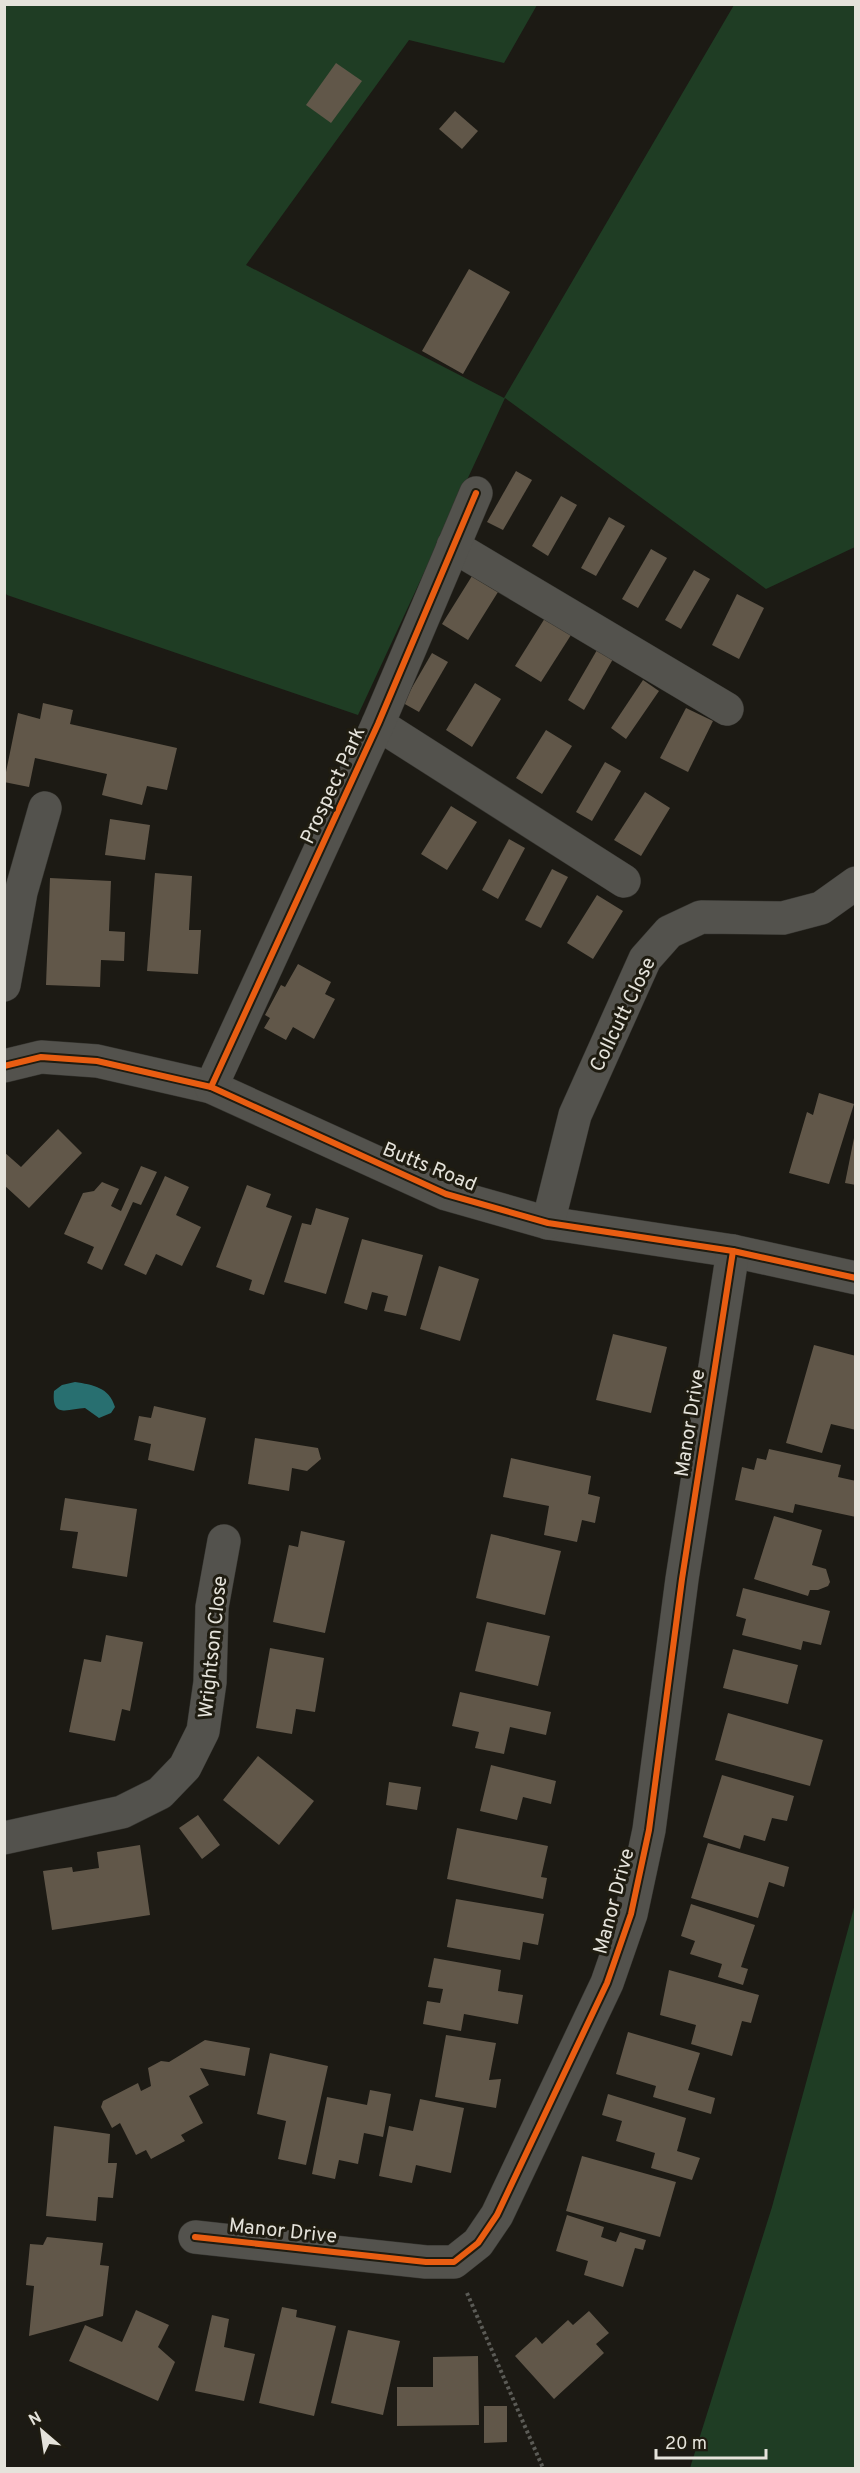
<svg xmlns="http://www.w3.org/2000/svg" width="860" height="2473" font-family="Overpass,sans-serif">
<rect width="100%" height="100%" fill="#1c1a14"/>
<g fill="#1f3d24">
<path d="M4,5H537L504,63L409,40L246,265L504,398L734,5H855V547L766,589L505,398L358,715L7,595L4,591Z"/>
<path d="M855,1904V2468H690L772,2207Z"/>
</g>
<path fill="#286f70" d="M75,1382C93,1385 109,1387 115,1407L111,1413L99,1418L85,1408C70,1408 51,1420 54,1391L62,1385Z"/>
<g fill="#615749">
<path d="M336,63L362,81L331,123L306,105Z"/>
<path d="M455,111L478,131L462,149L439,129Z"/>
<path d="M469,269L510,292L463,374L422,351Z"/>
<path d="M516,471L532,480L503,530L487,522Z"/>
<path d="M561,496L577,505L548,556L532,546Z"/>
<path d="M609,517L625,526L596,576L581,568Z"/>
<path d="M651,549L667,558L638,608L622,599Z"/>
<path d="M694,570L710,579L681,629L665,620Z"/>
<path d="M472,576L498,592L468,640L442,624Z"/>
<path d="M737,594L764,608L739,659L712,645Z"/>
<path d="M545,618L571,635L541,682L515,666Z"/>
<path d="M597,650L613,659L584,710L568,700Z"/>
<path d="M432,653L448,662L419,712L403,703Z"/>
<path d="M643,680L659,691L626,739L611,728Z"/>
<path d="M475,683L501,699L472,747L446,730Z"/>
<path d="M43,703L73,710L70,724L177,748L167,790L147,786L142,805L102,795L107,774L35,758L29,787L4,782L18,713L40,719Z"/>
<path d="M686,708L713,721L688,772L660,758Z"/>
<path d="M546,730L572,746L542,794L516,778Z"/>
<path d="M605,762L621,771L592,821L576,812Z"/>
<path d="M645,792L670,808L641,856L614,840Z"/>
<path d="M451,806L477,822L447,870L421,854Z"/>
<path d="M110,819L150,825L145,860L105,855Z"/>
<path d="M509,839L525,848L498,899L482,890Z"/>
<path d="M552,869L568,877L541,928L525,920Z"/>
<path d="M155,873L192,876L189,930H201L198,974L147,971Z"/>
<path d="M50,878L111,881L109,931L125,932L124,961L101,960L100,987L46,985Z"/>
<path d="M597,895L623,911L593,959L567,943Z"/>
<path d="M298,964L331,982L325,994L335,999L314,1039L293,1027L286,1040L264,1028L270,1018L265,1015L281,985L285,987Z"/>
<path d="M819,1093L854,1104L829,1184L789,1173L807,1112L813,1115Z"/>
<path d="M58,1129L82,1153L29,1208L4,1185V1152L21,1167Z"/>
<path d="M854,1138H856V1185L845,1183Z"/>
<path d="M141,1166L157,1172L141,1205L133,1202L102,1270L87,1263L94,1247L64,1234L83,1193L94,1191L102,1182L119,1189L111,1206L121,1211Z"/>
<path d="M165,1176L189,1187L176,1215L201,1227L182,1266L156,1254L146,1275L124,1265Z"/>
<path d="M247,1185L271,1194L266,1207L292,1216L264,1295L249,1290L252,1280L216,1267Z"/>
<path d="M316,1208L349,1218L326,1294L284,1282L302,1223L311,1225Z"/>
<path d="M362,1239L423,1255L406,1316L384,1311L388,1296L372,1292L367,1310L344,1303Z"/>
<path d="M439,1266L479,1279L460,1341L420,1329Z"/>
<path d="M613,1334L667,1347L651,1413L596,1400Z"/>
<path d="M814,1345L856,1356V1430L831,1424L822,1453L786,1443Z"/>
<path d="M154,1406L206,1418L194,1471L148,1460L151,1444L134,1440L139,1416L151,1418Z"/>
<path d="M255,1438L318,1448L321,1459L307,1471L292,1468L289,1491L248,1484Z"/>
<path d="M769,1449L841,1465L838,1477L856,1481V1517L795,1504L793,1513L735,1500L742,1467L754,1470L757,1458L766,1460Z"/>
<path d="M511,1458L591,1476L588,1494L600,1497L595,1523L582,1520L577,1542L544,1535L549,1506L503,1497Z"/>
<path d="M65,1498L137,1509L127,1577L72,1568L78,1532L60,1530Z"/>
<path d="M774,1516L822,1530L812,1565L826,1569L830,1582L828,1586L818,1590H810L808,1596L754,1579Z"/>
<path d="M301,1531L345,1541L325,1633L273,1622L289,1545L298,1547Z"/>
<path d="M491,1534L561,1551L545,1615L476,1598Z"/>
<path d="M743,1588L830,1611L821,1645L803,1641L801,1650L742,1635L746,1619L736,1616Z"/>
<path d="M487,1622L550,1636L538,1686L475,1671Z"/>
<path d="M106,1635L143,1642L130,1711L122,1709L115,1741L69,1732L84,1659L101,1662Z"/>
<path d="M270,1648L324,1658L315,1712L296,1709L292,1734L256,1728Z"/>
<path d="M733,1649L798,1665L788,1704L723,1688Z"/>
<path d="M460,1692L551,1712L546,1735L510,1727L504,1754L475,1748L479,1732L452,1726Z"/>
<path d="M728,1713L823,1740L810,1786L715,1760Z"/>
<path d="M258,1756L314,1801L279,1845L223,1800Z"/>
<path d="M491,1765L556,1781L551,1804L523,1797L517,1820L480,1811Z"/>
<path d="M722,1775L794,1796L787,1821L772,1818L765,1841L744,1835L740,1849L703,1837Z"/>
<path d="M389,1782L421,1787L417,1810L386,1805Z"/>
<path d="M198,1815L220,1845L202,1859L179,1828Z"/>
<path d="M457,1828L548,1846L541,1877L547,1878L543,1899L447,1879Z"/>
<path d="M708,1843L789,1867L784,1887L769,1882L758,1918L691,1898Z"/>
<path d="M140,1845L150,1915L52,1930L43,1871L72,1867L73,1872L99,1868L97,1852Z"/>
<path d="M456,1899L544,1914L538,1945L523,1942L520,1960L447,1947Z"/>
<path d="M691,1904L755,1925L741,1967L748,1969L743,1985L718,1977L722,1964L690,1954L695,1941L681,1936Z"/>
<path d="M434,1958L501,1970L498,1991L523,1995L518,2024L464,2014L461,2031L423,2024L427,2001L440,2003L443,1989L428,1987Z"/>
<path d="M669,1970L759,1995L751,2023L742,2021L732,2056L691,2044L696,2025L660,2015Z"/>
<path d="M628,2032L700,2053L688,2090L715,2098L711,2114L653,2097L656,2086L616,2074Z"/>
<path d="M446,2035L496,2043L489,2080L501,2079L496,2108L435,2097Z"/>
<path d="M205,2040L250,2048L245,2076L200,2068L209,2085L189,2096L203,2123L181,2135L185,2141L151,2159L146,2150L136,2155L120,2123L112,2128L101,2107L103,2101L138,2083L141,2091L151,2086L148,2068L161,2061L169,2062Z"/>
<path d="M270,2053L328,2066L306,2165L278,2159L286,2121L257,2114Z"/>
<path d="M370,2090L391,2094L383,2137L364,2133L358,2164L339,2160L335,2179L312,2174L327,2097L367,2105Z"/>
<path d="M608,2094L686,2118L677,2151L700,2158L692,2180L651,2168L655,2153L616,2141L622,2121L602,2115Z"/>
<path d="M420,2099L464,2108L451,2173L416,2165L412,2183L379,2176L389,2126L413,2131Z"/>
<path d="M54,2126L110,2134L108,2163H117L113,2198L98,2197L96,2221L46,2216Z"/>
<path d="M582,2156L676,2182L660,2237L566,2211Z"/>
<path d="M567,2215L604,2227L601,2237L616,2242L620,2232L646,2240L643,2250L635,2248L623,2287L584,2275L588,2261L556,2251Z"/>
<path d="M47,2237L103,2243L100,2265L109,2266L103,2316L29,2336L34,2286L26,2285L30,2244L43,2245Z"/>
<path d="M282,2307L297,2310L296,2317L336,2326L314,2416L259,2403Z"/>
<path d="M136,2310L169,2325L158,2347L175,2362L158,2401L69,2361L85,2325L122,2342Z"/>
<path d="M589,2311L609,2333L596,2344L604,2353L554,2399L515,2356L536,2337L542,2344L568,2320L573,2325Z"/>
<path d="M212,2315L229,2319L224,2347L255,2354L244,2401L195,2391Z"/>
<path d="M348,2330L400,2341L383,2415L331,2403Z"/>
<path d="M478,2356L479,2425L397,2426V2387H433V2357Z"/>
<path d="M484,2406H507V2442L484,2443Z"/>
</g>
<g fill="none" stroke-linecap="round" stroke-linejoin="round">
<g stroke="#363530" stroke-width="34">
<g id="minor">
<path d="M453,546L727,709"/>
<path d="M378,724L624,881"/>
<path d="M4,985L21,892L45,808"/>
<path d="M4,1066L41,1057L97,1061L211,1087L446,1194L548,1223L733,1251L856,1278"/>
<path d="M211,1087L378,724L476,493"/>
<path d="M548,1223L575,1115L645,959L669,932L701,917L783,918L821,908L856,883"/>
<path d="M4,1838L122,1812L160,1793L185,1767L203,1731L210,1682L212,1607L224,1541"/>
<path d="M195,2237L426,2262H454L478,2243L497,2215L607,1983L631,1914L649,1830L682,1579L733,1251"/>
</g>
</g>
<path stroke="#5b5b56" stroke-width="4" stroke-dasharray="3 3" stroke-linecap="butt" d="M467,2293L543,2468"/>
<use href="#minor" stroke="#53524d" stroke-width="33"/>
<g stroke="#1f1c11" stroke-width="10">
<g id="cycleway">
<path d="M4,1066L41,1057L97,1061L211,1087L446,1194L548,1223L733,1251L856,1278"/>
<path d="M211,1087L378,724L476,493"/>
<path d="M195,2237L426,2262H454L478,2243L497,2215L607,1983L631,1914L649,1830L682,1579L733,1251"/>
</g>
</g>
<use href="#cycleway" stroke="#e95d12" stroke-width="6"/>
</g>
<g text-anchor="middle" stroke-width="6" stroke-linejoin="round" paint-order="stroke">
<g font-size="20" fill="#e5e3db" stroke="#1f1c11">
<text transform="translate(332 785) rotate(-65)" y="7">Prospect Park</text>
<text transform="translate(622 1014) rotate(-64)" y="7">Collcutt Close</text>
<text transform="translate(430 1166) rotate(22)" y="7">Butts Road</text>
<text transform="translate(689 1423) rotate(-81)" y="7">Manor Drive</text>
<text transform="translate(212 1647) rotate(-84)" y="7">Wrightson Close</text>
<text transform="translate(613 1901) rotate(-75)" y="7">Manor Drive</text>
<text transform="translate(283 2230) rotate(6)" y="7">Manor Drive</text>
</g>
</g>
<rect width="860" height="2473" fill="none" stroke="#e5e3db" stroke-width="12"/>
<g transform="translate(42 2431) rotate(331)" stroke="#1f1c11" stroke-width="4.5" paint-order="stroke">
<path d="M0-4.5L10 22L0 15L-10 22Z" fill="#e5e3db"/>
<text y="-9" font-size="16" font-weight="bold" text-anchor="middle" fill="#e5e3db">N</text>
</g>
<path d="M656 2449v9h110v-9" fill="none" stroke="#e5e3db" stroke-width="3"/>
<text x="665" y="2449" font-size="18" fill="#e5e3db" stroke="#1f1c11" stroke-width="4.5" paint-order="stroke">20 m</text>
</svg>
